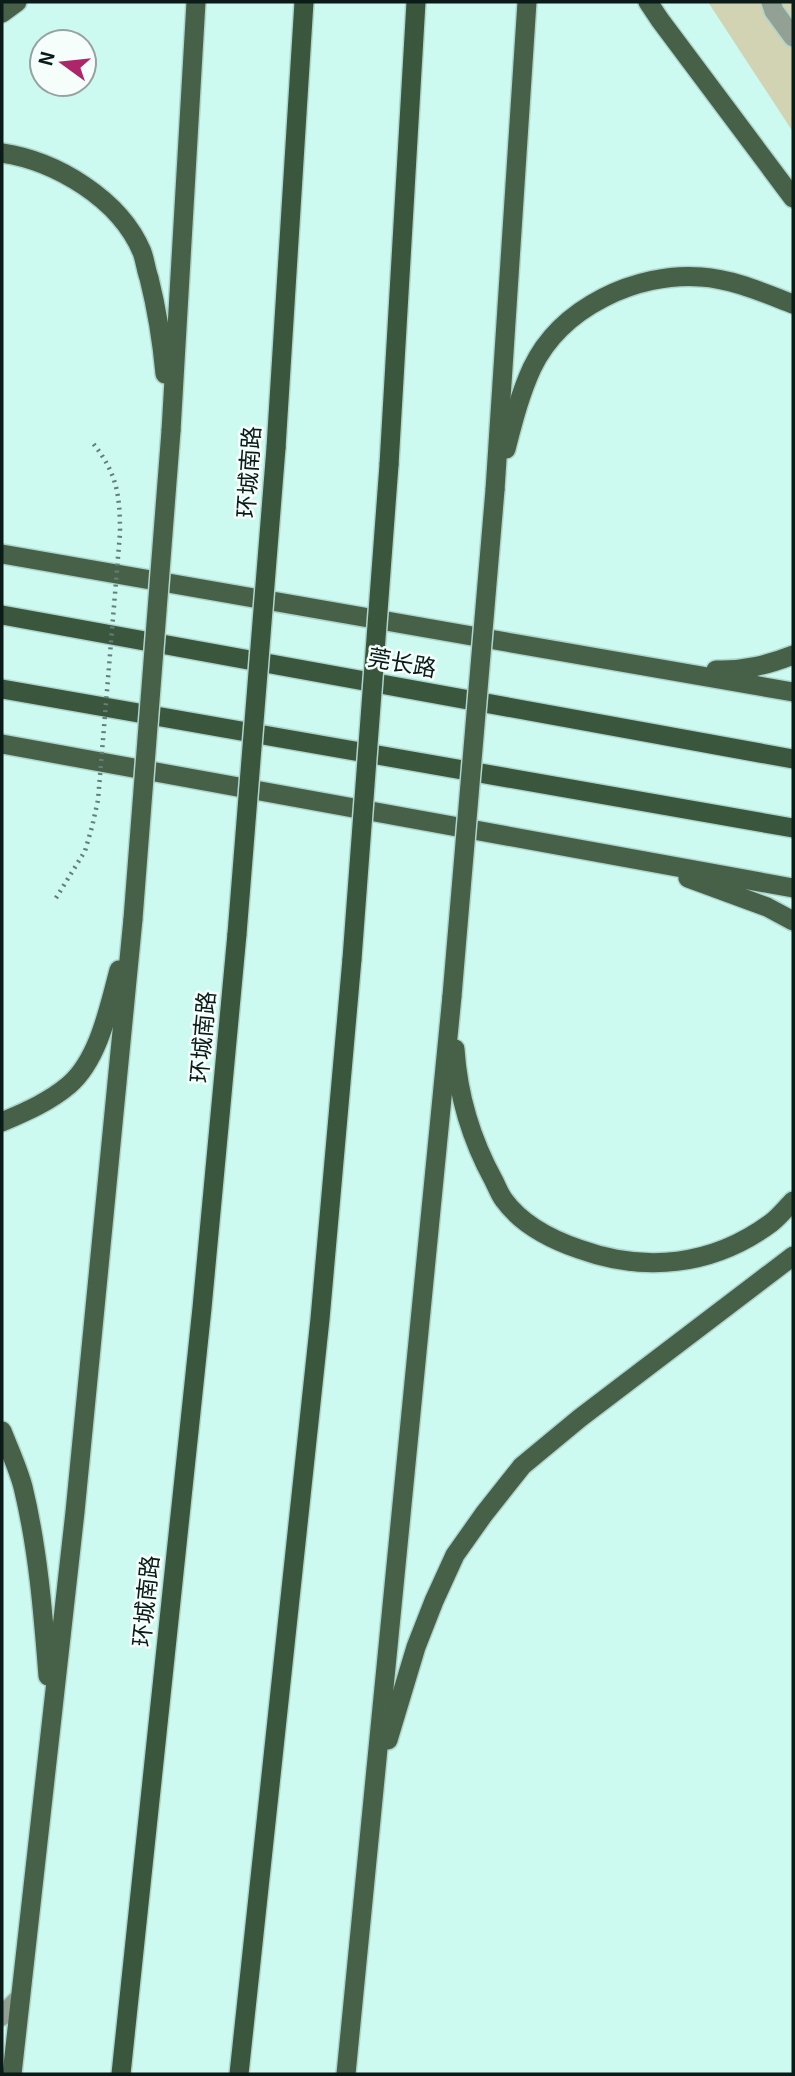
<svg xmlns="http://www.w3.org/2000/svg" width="795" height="2076" font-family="Georgia,'Noto Sans SC',serif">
<rect width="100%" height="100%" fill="#cdfaf0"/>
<path fill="#d1d3b2" d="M708,2H793V132Z"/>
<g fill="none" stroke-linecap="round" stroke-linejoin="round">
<g stroke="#aed6cd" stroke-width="22">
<g id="minor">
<path d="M771,2L774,11L793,37"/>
<path d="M2,2016L20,1998"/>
</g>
</g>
<g stroke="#aed6cd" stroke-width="22">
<g id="primary">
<path d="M648,2L660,20L793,198"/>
<path d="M2,13L17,2"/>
<path d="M2,153C56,161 120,199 142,252C145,260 146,270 149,278C157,310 162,341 165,374"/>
<path d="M171,431L196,2"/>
<path d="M506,449C513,422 520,394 532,368C561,307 637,272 701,277C733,279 764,293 793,304"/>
<path d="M495,490L527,2"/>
<path d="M2,554L793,692"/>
<path d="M716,670C744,671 767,665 793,655"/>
<path d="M2,744L793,888"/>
<path d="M688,878L767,907L793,921"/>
<path d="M455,1049C458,1095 472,1141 494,1181C497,1187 500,1195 504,1200C522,1225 550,1239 579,1249C645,1273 713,1266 771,1223C779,1217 786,1208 793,1201"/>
<path d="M2,1122C25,1112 49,1102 69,1085C99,1059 109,1007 119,970"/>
<path d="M2,1431C9,1449 18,1468 23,1487C38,1549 43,1612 48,1676"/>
<path d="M388,1740L416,1647L434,1601L455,1555L484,1514L522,1466L580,1418L793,1256"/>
<path d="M12,2074L75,1512L133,919"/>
<path d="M346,2074L452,996"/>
</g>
</g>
<g stroke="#aed6cd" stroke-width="22">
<g id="trunk">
<path d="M276,448L304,2"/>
<path d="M389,465L416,2"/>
<path d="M2,615L793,759"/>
<path d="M2,689L793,828"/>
<path d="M121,2074L202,1308L237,934"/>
<path d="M239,2074L320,1319L352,959"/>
</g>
</g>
<use href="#minor" stroke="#92a193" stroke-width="19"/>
<use href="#primary" stroke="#476148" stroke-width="19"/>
<use href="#trunk" stroke="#3a563c" stroke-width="19"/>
<g stroke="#aed6cd" stroke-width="22" stroke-linecap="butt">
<g id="primary-bridge">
<path d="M133,919L171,431"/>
<path d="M452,996L495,490"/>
</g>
</g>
<g stroke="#aed6cd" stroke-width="22" stroke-linecap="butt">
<g id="trunk-bridge">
<path d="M237,934L276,448"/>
<path d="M352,959L389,465"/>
</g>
</g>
<path stroke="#627f79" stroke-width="4.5" stroke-dasharray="2 5" stroke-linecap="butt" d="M56,898L85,851L92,827L98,800L120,533C120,494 117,473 92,442"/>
<use href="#primary-bridge" stroke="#476148" stroke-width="19"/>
<use href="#trunk-bridge" stroke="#3a563c" stroke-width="19"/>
</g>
<g text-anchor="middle" stroke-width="5" stroke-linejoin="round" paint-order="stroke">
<g font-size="23" fill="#0a1b18" stroke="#f6fefc">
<text transform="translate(249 472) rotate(-86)" y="8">环城南路</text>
<text transform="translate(402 663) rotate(10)" y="8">莞长路</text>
<text transform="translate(203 1037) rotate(-85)" y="8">环城南路</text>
<text transform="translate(146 1601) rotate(-84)" y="8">环城南路</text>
</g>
</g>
<rect width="795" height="2076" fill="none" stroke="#0a1b18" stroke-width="7"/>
<g transform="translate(63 63) rotate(285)"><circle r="33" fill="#f6fefc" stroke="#98a3a1" stroke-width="2"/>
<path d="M0-5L12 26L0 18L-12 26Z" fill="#ae266a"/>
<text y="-10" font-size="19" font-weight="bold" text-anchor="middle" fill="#0a1b18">N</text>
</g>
</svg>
